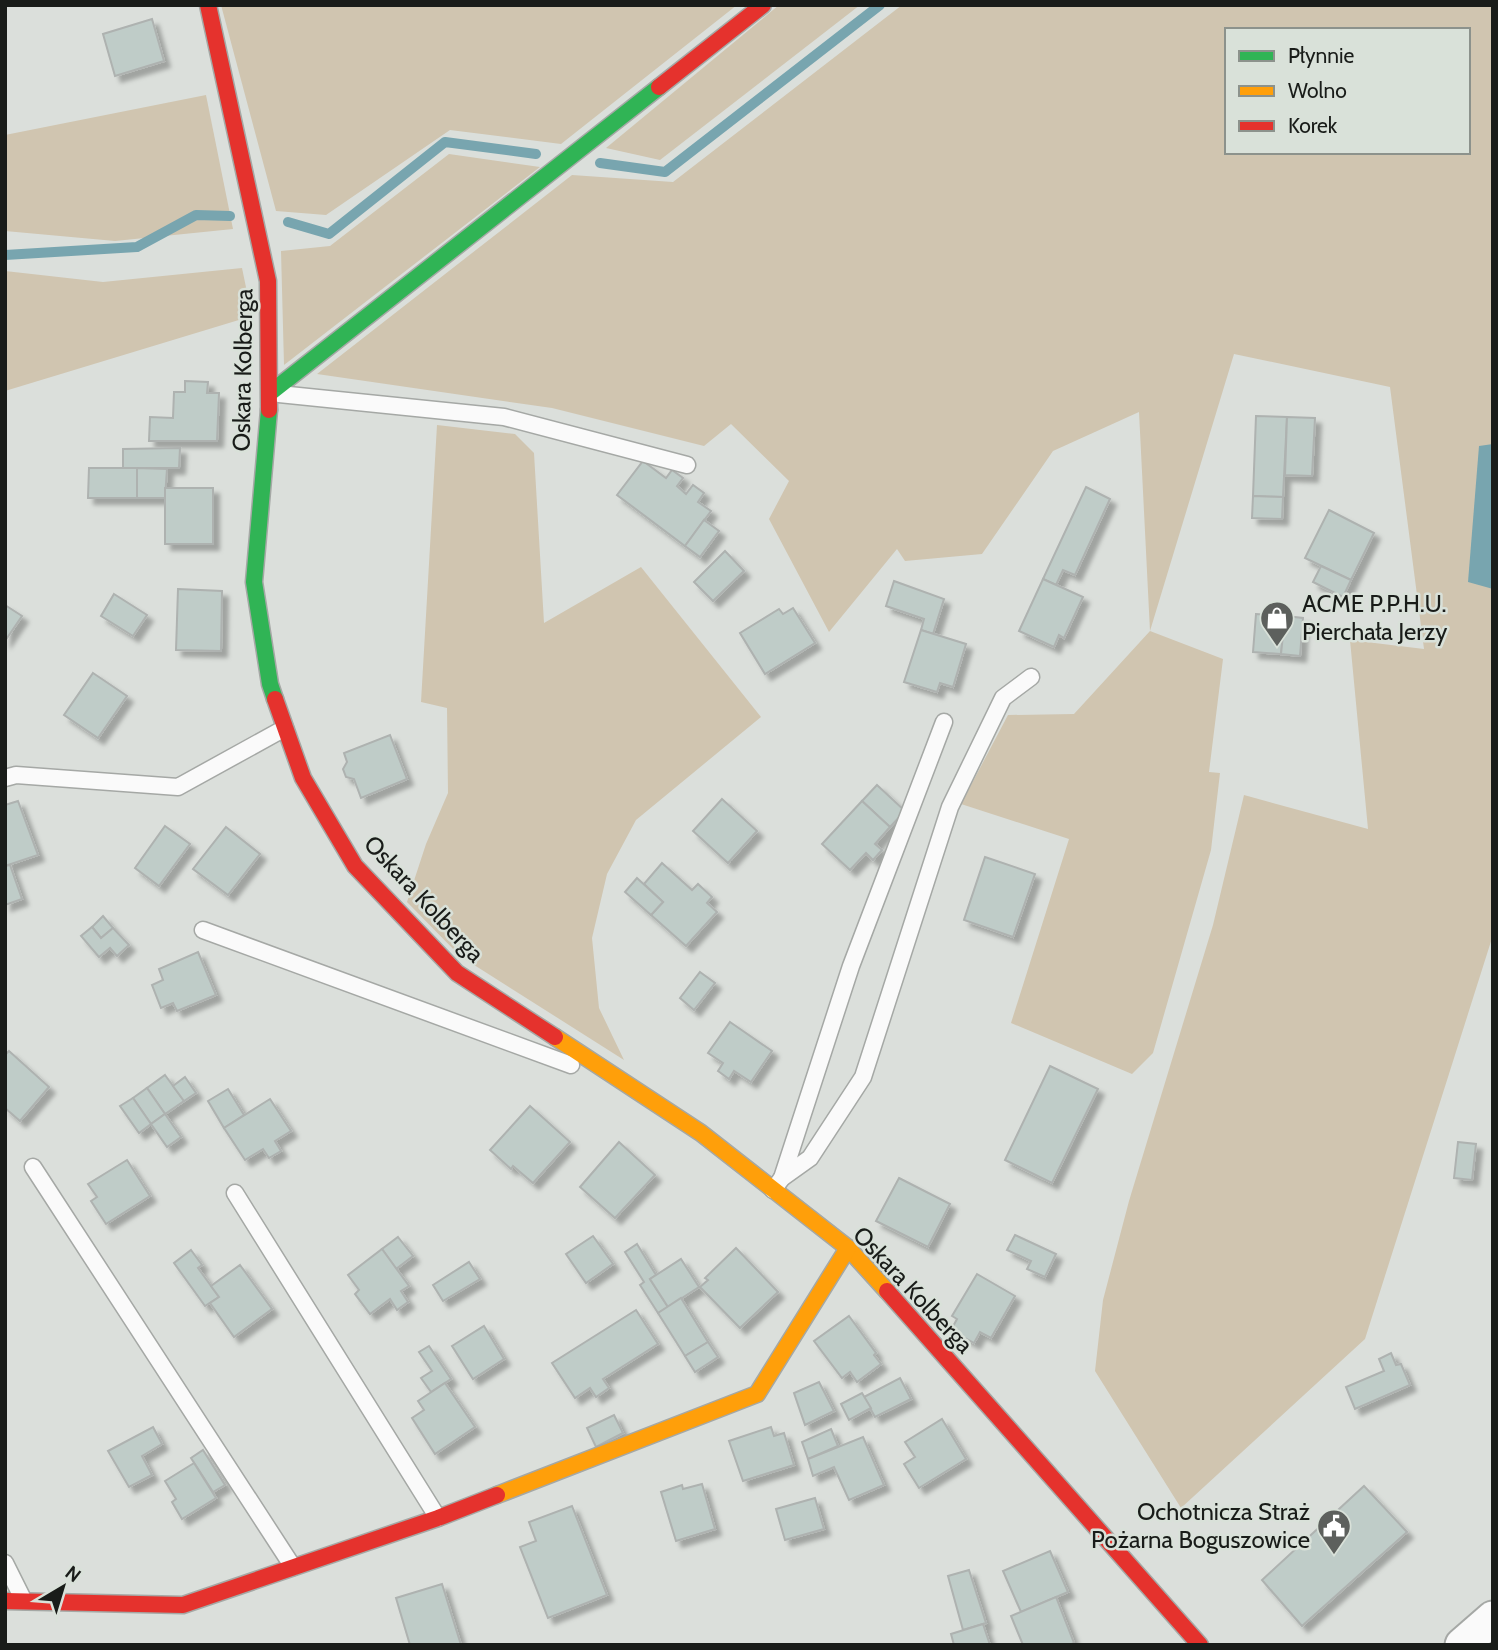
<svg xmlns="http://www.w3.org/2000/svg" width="1498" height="1650" font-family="Cabin,sans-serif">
<defs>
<filter id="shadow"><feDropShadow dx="6" dy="6" stdDeviation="2" flood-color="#0004"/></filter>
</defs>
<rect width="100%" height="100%" fill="#dbdfdb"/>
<g fill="#d0c5b0" fill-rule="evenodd">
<path d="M221,5H737L561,144L450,130L326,215L276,211Z"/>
<path d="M779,5H860L660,160L606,148Z"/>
<path d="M902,5H1493V935L1365,1339L1181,1508L1095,1371L1103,1300L1129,1201L1213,925L1244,795L1368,829L1350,640L1424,649L1390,387L1234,354L1150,631L1223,659L1209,772L1220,773L1211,850L1153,1053L1132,1074L1011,1023L1069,839L961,804L1008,715L1074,714L1150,631L1139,412L1053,451L982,554L905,561L897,549L829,632L769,519L789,481L731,424L704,446L552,408L317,374L572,175L673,182ZM1227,30H1468V152H1227Z"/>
<path d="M206,95L233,229L115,241L5,231V135Z"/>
<path d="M449,154L540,167L284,365L281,251L330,246Z"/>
<path d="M242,268L252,316L5,391V271L103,282Z"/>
<path d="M437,425L515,434L534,453L544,623L641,567L761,717L636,820L607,874L592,938L599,1008L624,1060L460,956L407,902L426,844L448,793L447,708L421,702Z"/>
</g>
<path fill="#78a5af" d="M1493,444V589L1468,582L1479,446Z"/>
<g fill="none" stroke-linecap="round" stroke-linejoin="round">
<g stroke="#78a5af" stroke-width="10">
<path d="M600,163L665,172L880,5"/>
<path d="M288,222L329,234L445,142L536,154"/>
<path d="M5,255L137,247L196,215L230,216"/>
</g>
</g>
<g fill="#bfccc8" stroke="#aeb2b0" stroke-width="2" filter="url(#shadow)">
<path d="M152,19L164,61L115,76L103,34Z"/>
<path d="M185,381L208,382L207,393H219L217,441H149L150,417L173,418L174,392H185Z"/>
<path d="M1256,416L1287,417L1283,497L1253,496Z"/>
<path d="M1287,417L1315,418L1312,476L1285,475Z"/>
<path d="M180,448L179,468H123V449Z"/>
<path d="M643,461L666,478L672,470L683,478L677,486L686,494L693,485L704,493L698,502L711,511L685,546L617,495Z"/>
<path d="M89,468H137V498H88Z"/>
<path d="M137,468L167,469L165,498H137Z"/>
<path d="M1086,487L1110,499L1075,575L1063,570L1056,585L1043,579Z"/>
<rect x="165" y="488" width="48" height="56"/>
<path d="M1253,496L1283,497L1282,519L1252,518Z"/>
<path d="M1329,510L1374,533L1351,580L1305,558Z"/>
<path d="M704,520L719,531L700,557L685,546Z"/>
<path d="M725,551L744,571L713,601L694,582Z"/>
<path d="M1321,566L1351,580L1343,597L1313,582Z"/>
<path d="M1043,579L1083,597L1064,638L1059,635L1054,647L1019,631Z"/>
<path d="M894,581L944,599L933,634L921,630L924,619L886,606Z"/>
<path d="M178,589L222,591L221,651L176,650Z"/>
<path d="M114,594L147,615L133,636L101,616Z"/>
<path d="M5,605L22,616L5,641Z"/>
<path d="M793,608L815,643L765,674L740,633L779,609L783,614Z"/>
<path d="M1256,614L1285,616L1281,654L1253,652Z"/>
<path d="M1285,616L1303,618L1300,656L1281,654Z"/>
<path d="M921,630L966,644L953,687L940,683L937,692L904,682Z"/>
<path d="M93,673L127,696L98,738L64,715Z"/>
<path d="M390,735L407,779L361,798L354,779L346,777L343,769L347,762L344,753Z"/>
<path d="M877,785L905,811L890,827L862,801Z"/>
<path d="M722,799L757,831L728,863L693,831Z"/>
<path d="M18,801L38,855L5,866V805Z"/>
<path d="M862,801L890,827L875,844L882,850L873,860L866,853L850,870L822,844Z"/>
<path d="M165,826L190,844L159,886L135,868Z"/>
<path d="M226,827L260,854L228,895L193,869Z"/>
<path d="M985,857L1035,874L1013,937L964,920Z"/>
<path d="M662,863L692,890L698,884L712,897L707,903L717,912L686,946L651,915L663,902L644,884Z"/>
<path d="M10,865L22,899L5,905V866Z"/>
<path d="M637,878L663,902L651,915L625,892Z"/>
<path d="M103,916L113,928L101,938L92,927Z"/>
<path d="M92,927L101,938L113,928L129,945L117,956L110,948L99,957L81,936Z"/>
<path d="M198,952L216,995L177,1011L173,1003L161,1008L152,985L163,980L159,969Z"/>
<path d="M700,972L715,983L694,1010L680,998Z"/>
<path d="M730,1022L772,1051L751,1082L734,1071L729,1079L718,1071L723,1063L708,1053Z"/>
<path d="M9,1051L49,1087L20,1121L5,1108V1055Z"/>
<path d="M1050,1066L1098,1089L1052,1183L1005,1160Z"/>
<path d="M165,1075L184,1101L165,1114L147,1088Z"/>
<path d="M185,1077L196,1093L184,1101L173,1086Z"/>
<path d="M147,1088L165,1114L151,1124L133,1098Z"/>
<path d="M228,1089L244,1115L224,1128L208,1101Z"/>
<path d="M133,1098L151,1124L139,1133L120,1106Z"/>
<path d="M270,1099L291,1131L275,1141L281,1151L269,1158L263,1149L245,1160L224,1128Z"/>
<path d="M530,1106L570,1142L533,1183L513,1166L511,1169L490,1150Z"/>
<path d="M165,1114L181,1137L167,1147L151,1124Z"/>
<path d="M619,1142L655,1175L615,1218L580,1187Z"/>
<path d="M1458,1142L1476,1144L1472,1180L1454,1178Z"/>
<path d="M127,1160L150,1196L106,1224L91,1201L97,1197L88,1184Z"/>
<path d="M899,1178L950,1204L928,1247L876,1221Z"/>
<path d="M1015,1235L1056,1254L1045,1277L1027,1269L1031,1261L1007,1250Z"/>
<path d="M593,1236L613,1264L586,1283L566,1254Z"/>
<path d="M398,1237L413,1256L396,1269L382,1249Z"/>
<path d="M637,1244L656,1275L650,1279L668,1307L658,1313L640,1285L644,1282L625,1252Z"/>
<path d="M736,1248L778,1292L740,1328L700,1287L708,1280L705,1278Z"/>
<path d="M382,1249L409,1286L401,1291L408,1302L397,1310L390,1299L370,1314L355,1294L359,1290L348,1275Z"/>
<path d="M191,1250L202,1265L198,1268L219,1297L205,1306L174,1263Z"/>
<path d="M681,1259L699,1287L668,1307L650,1279Z"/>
<path d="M469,1262L480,1279L443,1301L433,1285Z"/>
<path d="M240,1265L272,1309L234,1337L210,1303L219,1297L211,1286Z"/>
<path d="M977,1274L1015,1296L991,1338L980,1332L974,1343L951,1330L957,1319L952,1316Z"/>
<path d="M681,1298L708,1342L685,1356L658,1313Z"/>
<path d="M636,1310L658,1344L603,1379L609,1388L596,1397L590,1388L575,1398L552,1363Z"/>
<path d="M849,1316L876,1353L874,1355L881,1364L857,1382L850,1372L842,1378L814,1341Z"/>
<path d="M484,1326L504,1359L473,1379L452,1346Z"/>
<path d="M708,1342L718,1357L695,1372L685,1356Z"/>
<path d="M429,1346L451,1379L431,1392L421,1378L432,1371L419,1352Z"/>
<path d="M1391,1353L1396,1365L1401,1364L1410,1385L1355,1409L1346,1387L1384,1371L1379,1359Z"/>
<path d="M900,1378L911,1399L875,1417L864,1397Z"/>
<path d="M819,1382L834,1411L805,1425L794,1393Z"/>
<path d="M445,1383L475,1427L435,1454L412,1418L424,1410L418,1401Z"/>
<path d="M862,1393L871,1408L849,1420L841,1404Z"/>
<path d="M614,1415L623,1433L596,1447L587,1428Z"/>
<path d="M942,1419L966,1459L919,1488L904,1464L915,1457L905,1442Z"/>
<path d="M153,1427L162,1444L142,1456L152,1475L129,1487L108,1451Z"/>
<path d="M771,1427L774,1436L784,1433L794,1465L743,1481L729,1441Z"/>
<path d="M831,1429L838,1446L808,1459L802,1442Z"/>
<path d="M863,1437L884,1485L849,1500L834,1467L813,1476L808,1459Z"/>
<path d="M203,1450L225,1485L213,1492L191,1458Z"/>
<path d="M194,1463L216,1498L182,1519L172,1502L176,1499L165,1481Z"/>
<path d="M702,1484L715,1529L676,1541L661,1492L682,1485L683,1489Z"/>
<path d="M1364,1486L1407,1532L1302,1626L1262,1580Z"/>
<path d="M815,1498L824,1529L785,1540L776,1509Z"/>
<path d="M572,1506L607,1595L548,1618L520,1547L536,1541L529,1522Z"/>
<path d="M1050,1551L1068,1592L1021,1612L1003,1571Z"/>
<path d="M969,1570L986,1623L963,1630L948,1576Z"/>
<path d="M442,1584L461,1645H410L396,1598Z"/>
<path d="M1056,1597L1074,1643L1069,1645H1023L1011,1616Z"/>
<path d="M983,1624L990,1645H954L951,1634Z"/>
</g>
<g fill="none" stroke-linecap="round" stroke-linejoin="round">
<g stroke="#a5a8a5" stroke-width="19">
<g id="lane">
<path d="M279,394L504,417L687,465"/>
<path d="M5,778L16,775L178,787L285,728"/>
<path d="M203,930L571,1065"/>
<path d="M33,1167L293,1567"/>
<path d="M782,1178L851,966L944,722"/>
<path d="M773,1190L782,1178L810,1158L863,1077L950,807L1003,698L1031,677"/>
<path d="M235,1193L438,1518"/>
<path d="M5,1563L24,1601"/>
</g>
</g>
<g stroke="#a5a8a5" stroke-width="37">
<path id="street" d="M1462,1645L1493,1618"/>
</g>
<g stroke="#a5a8a5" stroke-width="19">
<g id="fast">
<path d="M270,393L659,87"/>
<path d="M269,410L254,582L270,684L275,699"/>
</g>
</g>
<g stroke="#a5a8a5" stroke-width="19">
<g id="slow">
<path d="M555,1037L701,1133L848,1248L887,1291"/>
<path d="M497,1495L757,1394L848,1248"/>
</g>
</g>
<g stroke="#a5a8a5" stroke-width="19">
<g id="jam">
<path d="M208,5L268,281L269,410"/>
<path d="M659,87L763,5"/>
<path d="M275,699L303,778L355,866L457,973L555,1037"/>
<path d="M887,1291L1200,1645"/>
<path d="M5,1601L183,1605L438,1518L497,1495"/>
</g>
</g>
<use href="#lane" stroke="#fafafa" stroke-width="16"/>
<use href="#street" stroke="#fafafa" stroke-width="33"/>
<use href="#fast" stroke="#30b455" stroke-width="16"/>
<use href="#slow" stroke="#ff9f0a" stroke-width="16"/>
<use href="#jam" stroke="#e5322d" stroke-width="16"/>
</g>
<defs>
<g id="shop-pin" transform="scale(1.75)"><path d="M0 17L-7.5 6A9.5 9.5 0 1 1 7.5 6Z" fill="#5d605d" stroke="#d9e1d9"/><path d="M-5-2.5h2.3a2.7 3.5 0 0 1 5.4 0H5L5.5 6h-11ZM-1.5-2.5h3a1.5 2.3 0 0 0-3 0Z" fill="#fff"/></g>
<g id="civic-pin" transform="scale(1.75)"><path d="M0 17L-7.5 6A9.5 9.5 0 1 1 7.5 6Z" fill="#5d605d" stroke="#d9e1d9"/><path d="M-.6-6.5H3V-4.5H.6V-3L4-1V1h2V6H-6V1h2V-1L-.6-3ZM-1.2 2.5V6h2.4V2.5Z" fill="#fff"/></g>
</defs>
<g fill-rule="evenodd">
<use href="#shop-pin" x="1277" y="618"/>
<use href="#civic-pin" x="1334" y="1526"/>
</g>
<g text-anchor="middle" stroke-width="5" stroke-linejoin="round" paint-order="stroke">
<g font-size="24" fill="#191c19" stroke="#d9e1d9">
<text transform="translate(243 370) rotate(-89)" y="8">Oskara Kolberga</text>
<text transform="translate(424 899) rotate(47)" y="8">Oskara Kolberga</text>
<text transform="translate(913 1290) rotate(47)" y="8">Oskara Kolberga</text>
</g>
<g font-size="24" fill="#191c19" stroke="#d9e1d9" text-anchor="start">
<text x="1302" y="612">ACME P.P.H.U.<tspan x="1302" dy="28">Pierchała Jerzy</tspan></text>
<text x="1310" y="1520" text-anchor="end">Ochotnicza Straż<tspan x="1310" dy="28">Pożarna Boguszowice</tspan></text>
</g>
</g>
<rect width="1498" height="1650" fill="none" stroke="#191c19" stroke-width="14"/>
<rect x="1225" y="28" width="245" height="126" fill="#d9e1d9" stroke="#8c928c" stroke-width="2"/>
<rect x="1239" y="51" width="35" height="10" fill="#30b455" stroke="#8c928c" stroke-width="2"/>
<text x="1288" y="63" font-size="21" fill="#191c19">Płynnie</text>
<rect x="1239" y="86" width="35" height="10" fill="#ff9f0a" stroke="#8c928c" stroke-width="2"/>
<text x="1288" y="98" font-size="21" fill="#191c19">Wolno</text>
<rect x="1239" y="121" width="35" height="10" fill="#e5322d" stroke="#8c928c" stroke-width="2"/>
<text x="1288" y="133" font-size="21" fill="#191c19">Korek</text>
<g transform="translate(63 1587) rotate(38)" stroke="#d9e1d9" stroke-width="5" paint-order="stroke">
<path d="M0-5L12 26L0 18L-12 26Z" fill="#191c19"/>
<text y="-10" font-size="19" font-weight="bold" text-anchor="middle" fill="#191c19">N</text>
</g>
</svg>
